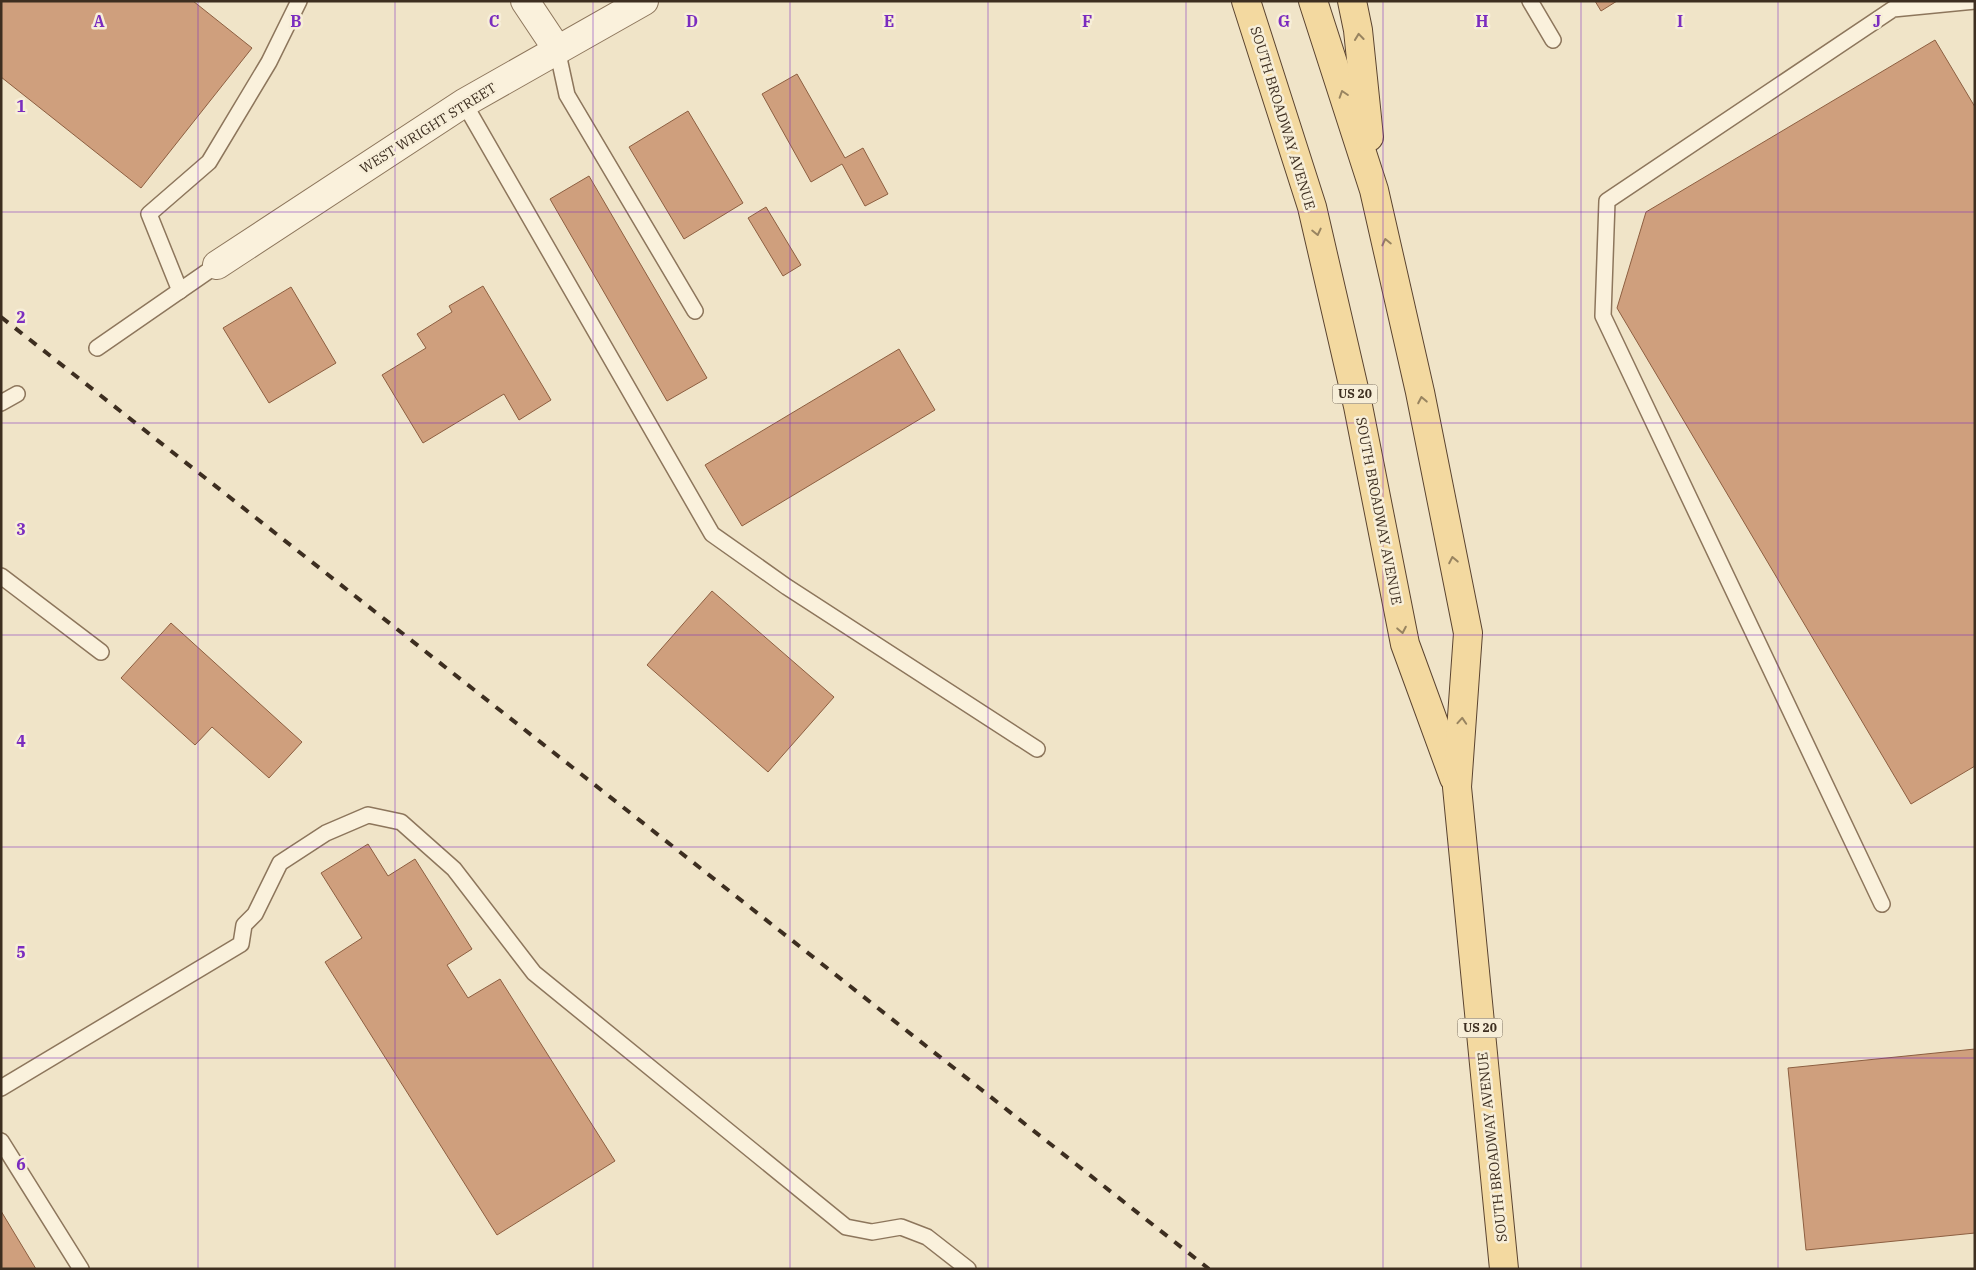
<svg xmlns="http://www.w3.org/2000/svg" width="1976" height="1270" font-family="'IBM Plex Serif',serif">
<rect width="100%" height="100%" fill="#f0e4c8"/>
<g fill="#cf9f7d" stroke="#8d5f41">
<path d="M1,1H193L252,48L141,188L1,77Z"/>
<path d="M1595,1H1617L1601,11Z"/>
<path d="M1935,40L1975,107V766L1911,804L1617,308L1646,212Z"/>
<path d="M797,74L845,158L863,148L888,194L865,206L842,164L811,182L762,94Z"/>
<path d="M688,111L743,203L684,239L629,147Z"/>
<path d="M589,176L707,378L667,401L550,199Z"/>
<path d="M766,207L801,265L783,276L748,218Z"/>
<path d="M483,286L551,400L519,420L504,394L423,443L382,375L426,348L417,334L452,312L449,306Z"/>
<path d="M291,287L336,363L269,403L223,328Z"/>
<path d="M899,349L935,410L742,526L705,465Z"/>
<path d="M712,591L834,697L768,772L647,665Z"/>
<path d="M171,623L302,742L269,778L212,727L195,745L121,678Z"/>
<path d="M368,844L388,876L415,859L472,949L447,965L468,998L500,979L615,1161L497,1235L325,962L362,938L321,873Z"/>
<path d="M1975,1049V1233L1806,1250L1788,1068Z"/>
<path d="M1,1211L36,1269H1Z"/>
</g>
<g fill="none" stroke-linecap="round" stroke-linejoin="round">
<g stroke="#8d765c" stroke-width="18">
<g id="service">
<path d="M1530,1L1553,40"/>
<path d="M557,49L567,95L695,311"/>
<path d="M464,103L712,534L787,587L1037,749"/>
<path d="M180,291L149,214L209,162L269,62L299,1"/>
<path d="M97,348L217,265"/>
<path d="M1,403L17,394"/>
<path d="M1,576L101,652"/>
<path d="M1882,904L1603,316L1607,201L1893,9L1975,1"/>
<path d="M1,1088L241,944L244,925L255,914L280,863L326,833L368,815L401,822L454,869L534,973L846,1227L872,1232L901,1227L927,1237L968,1269"/>
<path d="M1,1141L81,1269"/>
</g>
</g>
<g stroke="#8d765c" stroke-width="30">
<g id="minor">
<path d="M525,1L557,49"/>
<path d="M217,265L464,103L644,1"/>
</g>
</g>
<g stroke="#5b4430" stroke-width="30">
<g id="primary">
<path d="M1246,1L1312,207L1358,406L1405,644L1454,778"/>
<path d="M1313,1L1374,190L1420,392L1468,633L1457,787L1504,1269"/>
<path d="M1352,1L1358,30L1369,137"/>
</g>
</g>
<use href="#service" stroke="#faf1dc" stroke-width="15"/>
<use href="#minor" stroke="#faf1dc" stroke-width="28"/>
<use href="#primary" stroke="#f3d9a0" stroke-width="28"/>
<path stroke="#3d2e20" stroke-width="4" stroke-dasharray="9 9" stroke-linecap="butt" d="M1,317L1209,1269"/>
</g>
<defs><path id="oneway-chevron" d="M-2-3.5L2.5 0L-2 3.5" fill="none" stroke-width="1.6" stroke-linecap="round" stroke-linejoin="round" transform="scale(1.25)"/></defs>
<g stroke="#988460">
<use href="#oneway-chevron" transform="translate(1359 37) rotate(-96)"/>
<use href="#oneway-chevron" transform="translate(1343 94) rotate(-108)"/>
<use href="#oneway-chevron" transform="translate(1317 232) rotate(77)"/>
<use href="#oneway-chevron" transform="translate(1386 242) rotate(-103)"/>
<use href="#oneway-chevron" transform="translate(1422 400) rotate(-101)"/>
<use href="#oneway-chevron" transform="translate(1453 560) rotate(-101)"/>
<use href="#oneway-chevron" transform="translate(1402 630) rotate(79)"/>
<use href="#oneway-chevron" transform="translate(1462 721) rotate(-86)"/>
</g>
<path fill="none" stroke="#7b2cbf" stroke-width="1" stroke-opacity="0.55" d="M198,1V1269M395,1V1269M593,1V1269M790,1V1269M988,1V1269M1186,1V1269M1383,1V1269M1581,1V1269M1778,1V1269M1,212H1975M1,423H1975M1,635H1975M1,847H1975M1,1058H1975"/>
<g text-anchor="middle" stroke-width="5" stroke-linejoin="round" paint-order="stroke">
<g fill="#f7eed8" stroke="#756857" stroke-width="1">
<rect x="1332.5" y="384.5" width="45" height="19" rx="4"/>
<rect x="1457.5" y="1018.5" width="45" height="19" rx="4"/>
</g>
<g font-size="12" font-weight="bold" fill="#3d2e20">
<text x="1355" y="398">US 20</text>
<text x="1480" y="1032">US 20</text>
</g>
<g font-size="14" fill="#3d2e20" stroke="#f7eed8">
<text transform="translate(1283 118) rotate(73)" y="5">SOUTH BROADWAY AVENUE</text>
<text transform="translate(428 128) rotate(-32)" y="5">WEST WRIGHT STREET</text>
<text transform="translate(1379 511) rotate(79)" y="5">SOUTH BROADWAY AVENUE</text>
<text transform="translate(1492 1147) rotate(-96)" y="5">SOUTH BROADWAY AVENUE</text>
</g>
</g>
<g font-size="16" text-anchor="middle" font-weight="bold" fill="#7b2cbf" stroke="#f7eed8" stroke-width="5" stroke-linejoin="round" paint-order="stroke">
<text x="99" y="27">A</text>
<text x="296" y="27">B</text>
<text x="494" y="27">C</text>
<text x="692" y="27">D</text>
<text x="889" y="27">E</text>
<text x="1087" y="27">F</text>
<text x="1284" y="27">G</text>
<text x="1482" y="27">H</text>
<text x="1680" y="27">I</text>
<text x="1877" y="27">J</text>
<text x="21" y="112">1</text>
<text x="21" y="323">2</text>
<text x="21" y="535">3</text>
<text x="21" y="747">4</text>
<text x="21" y="958">5</text>
<text x="21" y="1170">6</text>
</g>
<rect width="1976" height="1270" fill="none" stroke="#3d2e20" stroke-width="5"/>
</svg>
